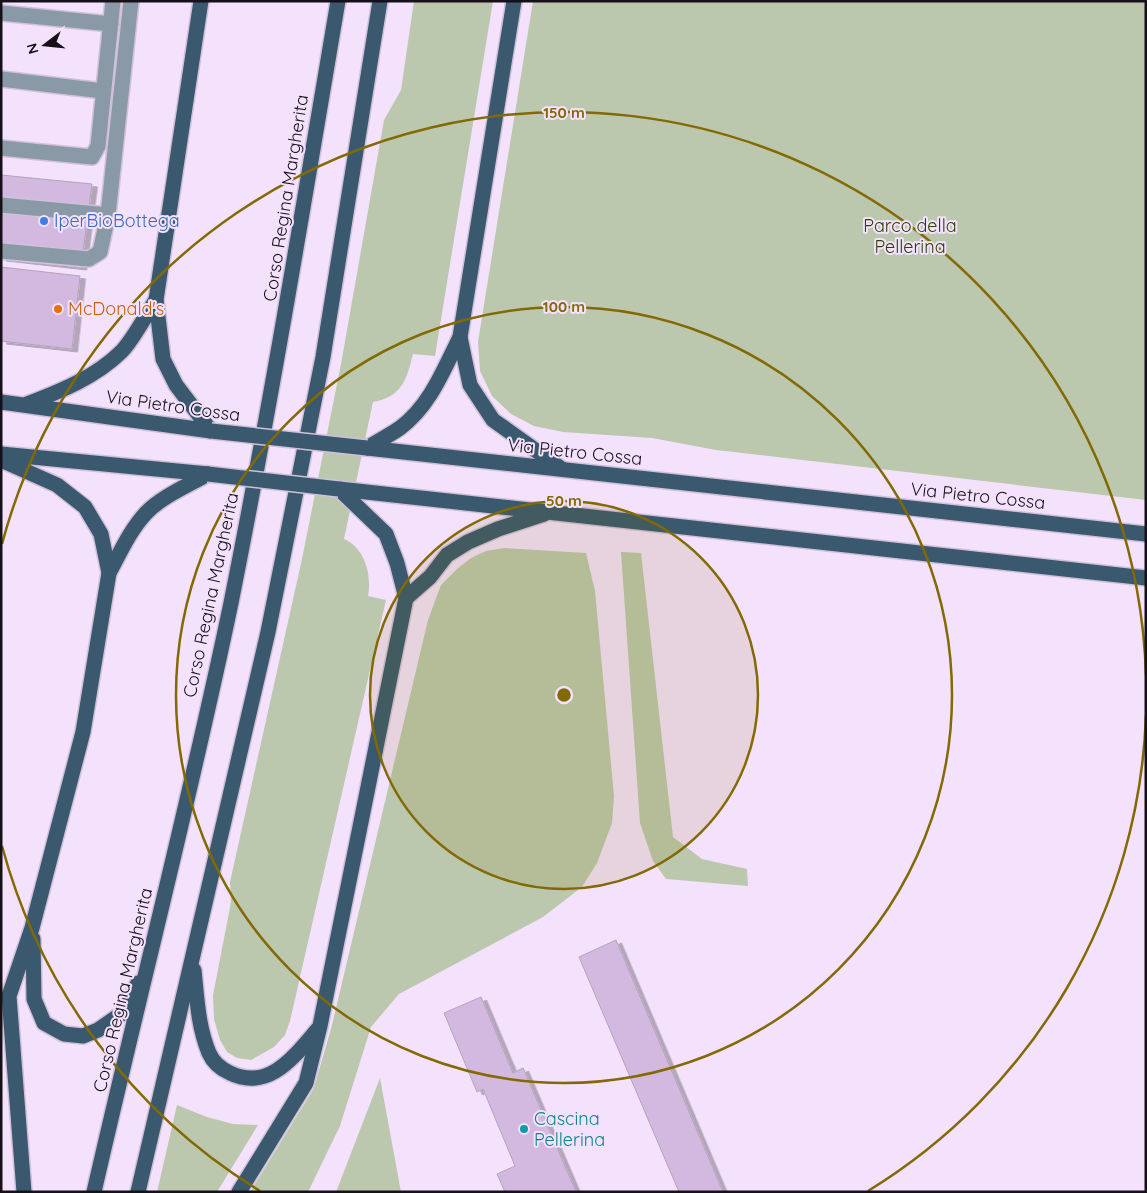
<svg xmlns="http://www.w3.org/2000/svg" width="1147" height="1193" font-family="Quicksand,sans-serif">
<defs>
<filter id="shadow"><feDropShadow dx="5.5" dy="3" stdDeviation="0" flood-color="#0004"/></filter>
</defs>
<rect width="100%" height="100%" fill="#f4e2fd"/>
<g fill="#bbc8ae">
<path d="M414,1H493L435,356L413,354C407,379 402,397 373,402L344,539C365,548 372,575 368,596L386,600L290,1021L285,1035L274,1047L251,1060L237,1058L227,1052L220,1040L214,1019L213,995L231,902L230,882L302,559L341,364L384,120L401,90Z"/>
<path d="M533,1H1146V500L716,450L652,438L563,432L534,426L511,414L492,396L480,371L478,342Z"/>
<path d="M504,548L586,553L595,591L614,796L612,823L597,863L582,887L543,917L399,994L371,1027L340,1126L308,1192H250L314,1088L332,1025L428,620L441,585L457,569L471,558L486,551Z"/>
<path d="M621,552L641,553L673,837L702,859L747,869L748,886L666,879L653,861L640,823Z"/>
<path d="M380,1078L401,1192H336Z"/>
<path d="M177,1105L207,1117L233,1124L258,1125L217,1192H157Z"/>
</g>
<g fill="#d3b9df" stroke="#b4a3bc" filter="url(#shadow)">
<path d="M1,175L92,184L81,267L1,258Z"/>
<path d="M1,267L80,276L72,349L1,341Z"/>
<path d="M616,940L723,1192H679L579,957Z"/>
<path d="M481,997L513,1073L523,1068L576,1192H505L497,1174L515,1166L483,1089L477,1092L444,1013Z"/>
</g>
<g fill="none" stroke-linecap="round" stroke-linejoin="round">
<g stroke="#d0c0d9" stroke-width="18">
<g id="minor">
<path d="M1,13L111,24"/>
<path d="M1,79L103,91"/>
<path d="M1,148L92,157L98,146L113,1"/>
<path d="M1,205L108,215L131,1"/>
<path d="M1,251L89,259L100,252L108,215"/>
</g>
</g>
<g stroke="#d0c0d9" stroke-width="18">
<g id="major">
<path d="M201,1L156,300L163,359L176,385L211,431"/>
<path d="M460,337L470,385L493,420L562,469"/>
<path d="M1,402L211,431"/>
<path d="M27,404C61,391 96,377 122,351C133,340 147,313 156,300"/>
<path d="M367,448L1146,534"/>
<path d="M367,448C378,441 390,435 400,428C430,406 444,369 460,337L514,1"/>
<path d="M1,454L208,474"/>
<path d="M1,460L57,485L85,507L101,534L109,573L83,732L32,928L9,996L24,1192"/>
<path d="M339,489L1146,578"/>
<path d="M109,573C120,553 130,530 146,513C161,497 189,485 208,474"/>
<path d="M406,598L430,577L447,555L468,542L498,529L544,514"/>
<path d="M33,939L34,999L44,1023L64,1034L83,1036L98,1030L124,1012L138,983"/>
<path d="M194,970C197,998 198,1027 209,1053C213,1062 221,1069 230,1073C270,1092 295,1055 318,1029"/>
<path d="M94,1192C139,995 190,800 231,603C271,403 304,202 338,1"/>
<path d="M138,1192L268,632L323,357L380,1"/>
<path d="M239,1192L306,1083L320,1026L406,598L397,563L386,534L339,489"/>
</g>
</g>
<use href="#minor" stroke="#899aa6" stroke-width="15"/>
<use href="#major" stroke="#3a596e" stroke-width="15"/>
<g stroke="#d0c0d9" stroke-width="18" stroke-linecap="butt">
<g id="major-bridge">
<path d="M211,431L367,448"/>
<path d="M208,474L339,489"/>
</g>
</g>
<use href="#major-bridge" stroke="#3a596e" stroke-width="15"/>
</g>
<circle cx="564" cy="695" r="194" fill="#826902" fill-opacity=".12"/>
<g fill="none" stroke="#826902" stroke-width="2.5">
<circle cx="564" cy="695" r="194"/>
<circle cx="564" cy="695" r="388"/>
<path d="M1146 715A582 582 0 0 1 868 1191M260 1191A582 582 0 0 1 2 846M2 544A582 582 0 0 1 1146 675"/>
</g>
<circle fill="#3f7fe0" stroke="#f4e2fd" stroke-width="2" cx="44" cy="221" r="5"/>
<circle fill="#e8710a" stroke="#f4e2fd" stroke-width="2" cx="58" cy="309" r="5"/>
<circle fill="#0f9aa8" stroke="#f4e2fd" stroke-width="2" cx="524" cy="1129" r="5"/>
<g text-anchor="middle" stroke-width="4" stroke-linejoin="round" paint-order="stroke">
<g font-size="18" fill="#161019" stroke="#f4e2fd">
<text transform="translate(286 198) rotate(-81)" y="6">Corso Regina Margherita</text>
<text transform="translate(173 406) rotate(8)" y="6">Via Pietro Cossa</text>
<text transform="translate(575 452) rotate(6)" y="6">Via Pietro Cossa</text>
<text transform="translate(978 496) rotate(6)" y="6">Via Pietro Cossa</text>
<text transform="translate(211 595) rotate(-78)" y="6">Corso Regina Margherita</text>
<text transform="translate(123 990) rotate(-77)" y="6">Corso Regina Margherita</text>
</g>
<g font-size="18" fill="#366cbe" stroke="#f4e2fd" text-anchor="start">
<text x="54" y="227">IperBioBottega</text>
</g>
<g font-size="18" fill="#2a4103" stroke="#f4e2fd">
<text x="910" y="232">Parco della<tspan x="910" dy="21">Pellerina</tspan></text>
</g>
<g font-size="18" fill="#c56008" stroke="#f4e2fd" text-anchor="start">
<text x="68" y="315">McDonald's</text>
</g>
<g font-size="18" fill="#0d838f" stroke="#f4e2fd" text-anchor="start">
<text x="534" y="1125">Cascina<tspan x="534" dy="21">Pellerina</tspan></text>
</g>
</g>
<circle cx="564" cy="695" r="8" fill="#826902" stroke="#f4e2fd" stroke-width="2.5"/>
<g font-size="15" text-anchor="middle" font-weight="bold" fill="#826902" stroke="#f4e2fd" stroke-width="4" stroke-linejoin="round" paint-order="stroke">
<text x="564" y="118">150 m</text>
<text x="564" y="312">100 m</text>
<text x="564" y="506">50 m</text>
</g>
<rect width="1147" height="1193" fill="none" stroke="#161019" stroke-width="5"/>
<g transform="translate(45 45) rotate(254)" stroke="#f4e2fd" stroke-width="4" paint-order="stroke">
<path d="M0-4L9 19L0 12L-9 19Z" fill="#161019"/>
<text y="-8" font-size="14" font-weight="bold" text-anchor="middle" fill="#161019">N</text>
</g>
</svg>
